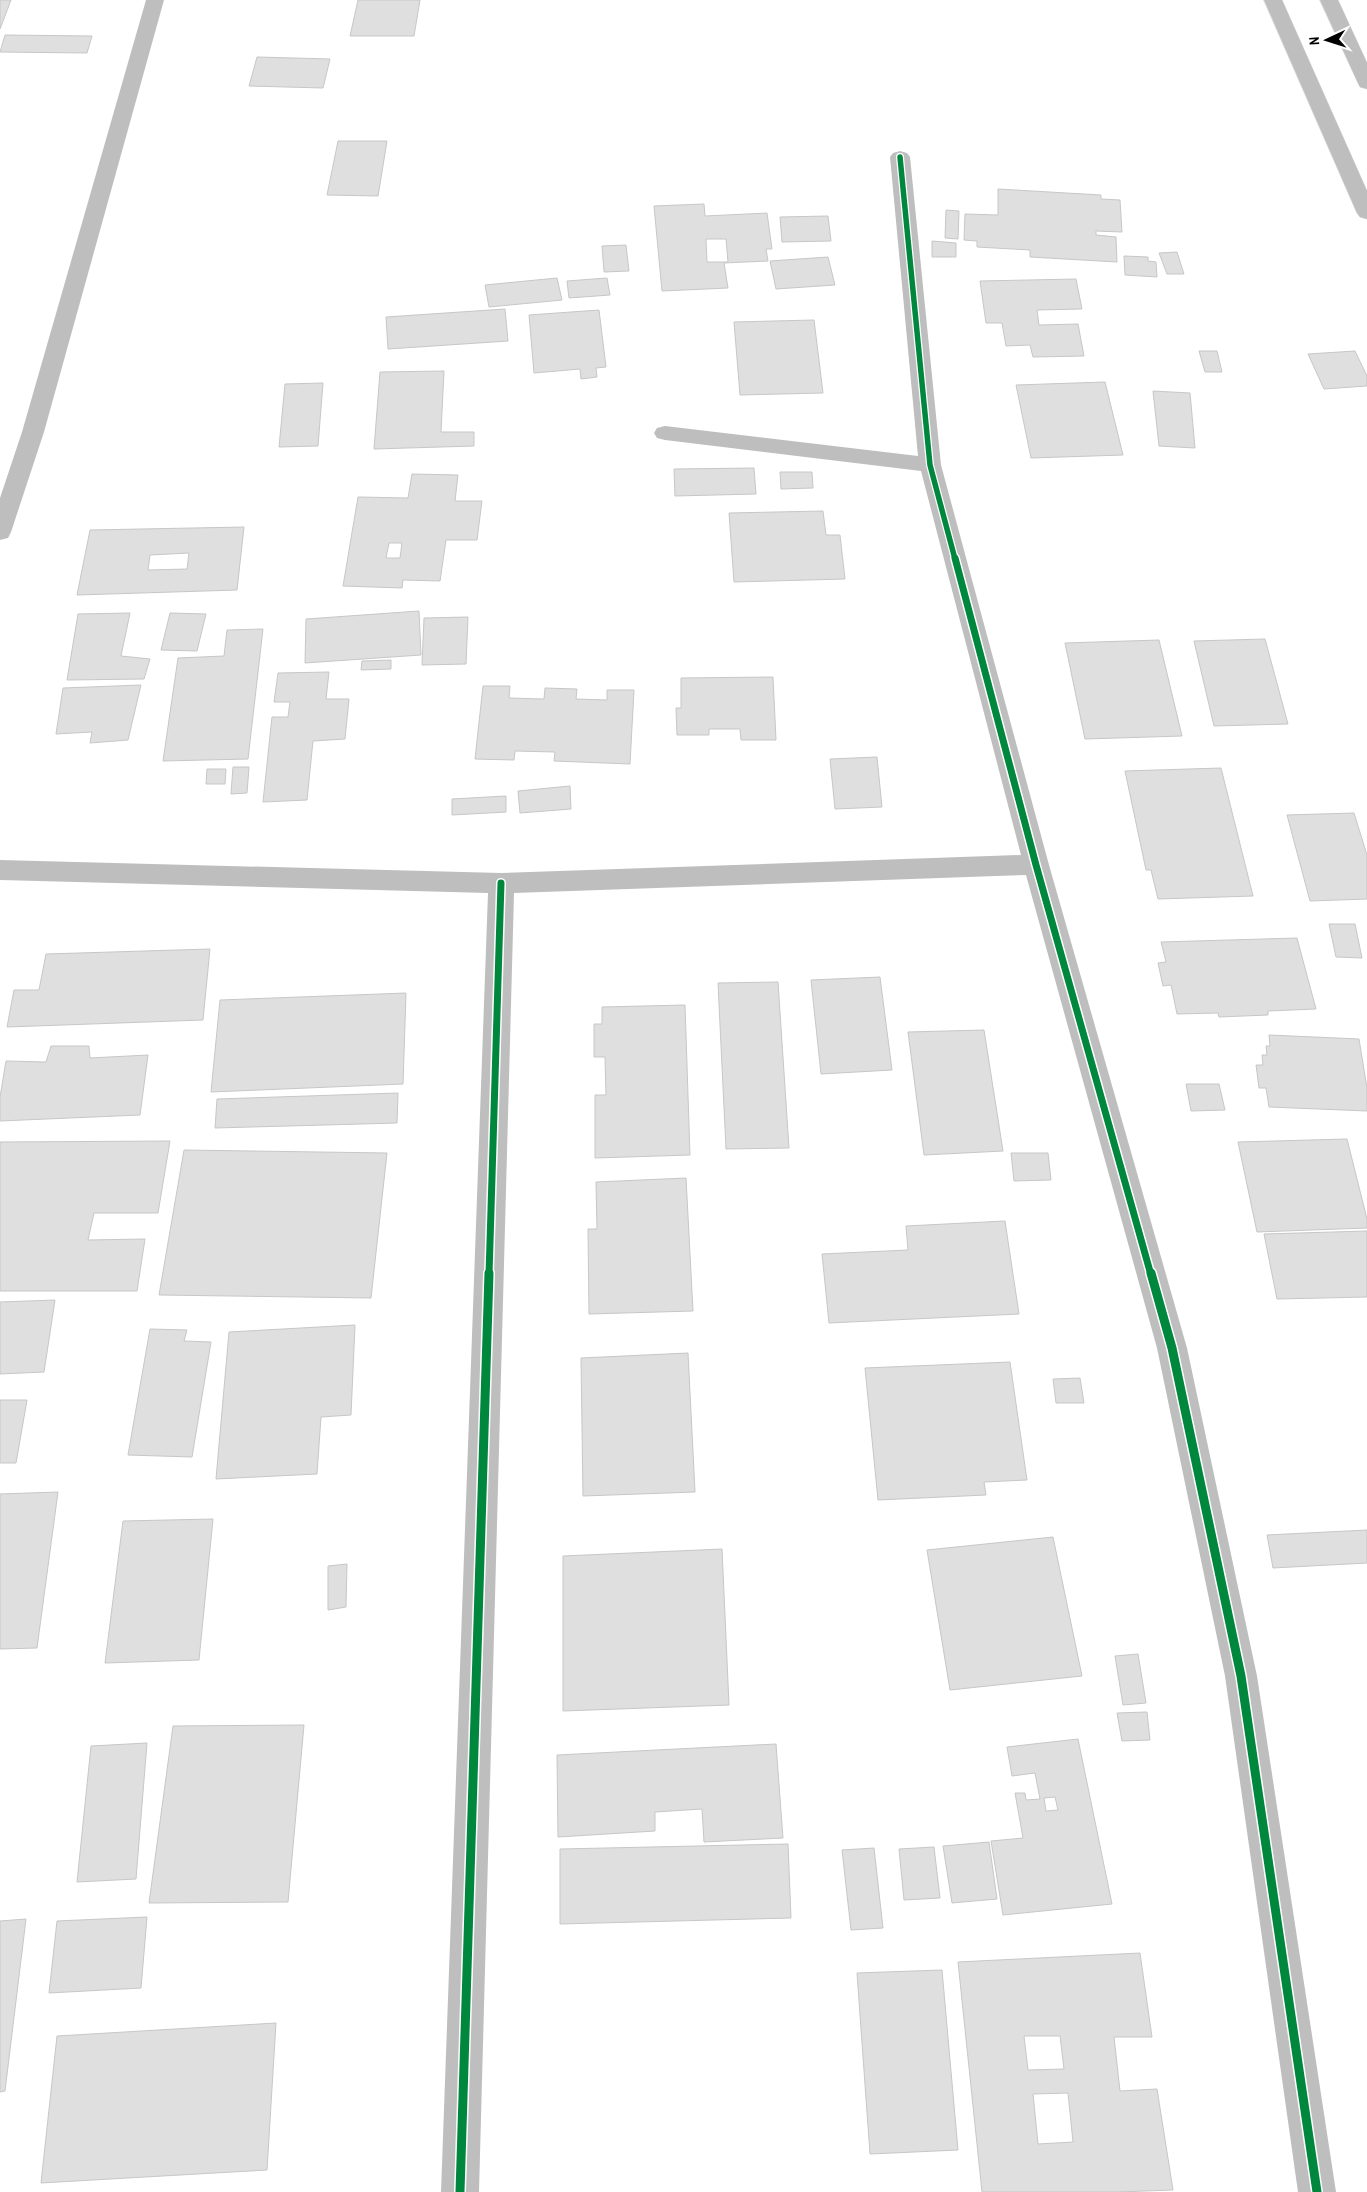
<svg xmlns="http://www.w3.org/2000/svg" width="1367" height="2192" font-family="'Archivo Narrow',sans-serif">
<rect width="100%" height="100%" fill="#fff"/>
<g fill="#dfdfdf" stroke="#c7c7c7" fill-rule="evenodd">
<path d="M0,0H11L0,29Z"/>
<path d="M358,0H420L414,36H350Z"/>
<path d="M5,35L92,36L87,53L0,52Z"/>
<path d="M257,57L330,59L323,88L249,86Z"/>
<path d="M338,141H387L378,196L327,195Z"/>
<path d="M998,189L1101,195V199L1120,200L1122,232L1096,231V235L1116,237L1117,262L1030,257V250L977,247V241L964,240L965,214L998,215Z"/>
<path d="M704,204L705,216L767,213L772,249H766L768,261L724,263L728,288L662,291L654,206ZM706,239H726L728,262H707Z"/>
<path d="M946,210L959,211L958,239L945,238Z"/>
<path d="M828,216L831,241L782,242L780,217Z"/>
<path d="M932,241L956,243V257H932Z"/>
<path d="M626,245L629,271L604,272L602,246Z"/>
<path d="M1177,252L1184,274H1167L1159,253Z"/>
<path d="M1124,256L1148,257V261L1156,262L1157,277L1125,275Z"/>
<path d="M828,257L835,285L776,289L770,261Z"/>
<path d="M557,278L562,300L489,307L485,285Z"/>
<path d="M607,278L610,295L569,298L567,281Z"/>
<path d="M1076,279L1082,309L1037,310L1039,325L1078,324L1084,356L1033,357L1030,345L1006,346L1002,323H986L980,281Z"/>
<path d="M505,309L508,341L388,349L386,317Z"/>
<path d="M599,310L606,367L596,368L597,377L581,379L580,369L534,373L529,315Z"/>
<path d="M814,320L823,393L740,395L734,322Z"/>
<path d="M1199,351H1217L1222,372H1205Z"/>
<path d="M1355,351L1367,376V386L1324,389L1308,354Z"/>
<path d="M444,371L441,432H474V446L374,449L380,372Z"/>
<path d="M1105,382L1123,455L1031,458L1016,385Z"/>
<path d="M323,383L318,446L279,447L285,384Z"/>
<path d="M1153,391L1190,393L1195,448L1159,446Z"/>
<path d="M754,468L756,494L675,496L674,469Z"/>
<path d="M780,472H812L813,488L781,489Z"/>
<path d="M412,474L458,475L455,501H482L477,540H446L440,581L403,580L402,588L343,586L358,497L408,498ZM389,543H402L400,558H386Z"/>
<path d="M823,511L826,535H840L845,579L734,582L729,513Z"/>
<path d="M244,527L237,590L77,595L90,530ZM189,553L187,569L148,570L150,555Z"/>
<path d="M419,611L421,655L305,663L306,619Z"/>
<path d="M130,613L121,656L150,659L144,679L67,680L78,614Z"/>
<path d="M170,613L206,614L197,651L161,650Z"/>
<path d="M468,617L466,664L422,665L424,618Z"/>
<path d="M263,629L248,759L163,761L178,658L224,656L227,630Z"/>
<path d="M1265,639L1288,724L1214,726L1194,641Z"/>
<path d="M1159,640L1182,736L1085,739L1065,643Z"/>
<path d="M391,660V669L361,670L362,661Z"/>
<path d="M329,672L326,699H349L345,739L313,741L307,800L263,802L272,717H288L290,702H274L278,673Z"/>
<path d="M773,677L776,740H741L740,729H709V735H677L676,708H681V678Z"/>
<path d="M141,685L128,740L90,743L92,732L56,734L63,688Z"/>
<path d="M483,686H510L509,698L544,699L545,688L577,689L576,699L607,700V690H634L630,764L554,761L555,752L515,751L514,760L475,759Z"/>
<path d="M877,757L882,807L835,809L830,759Z"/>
<path d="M233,767H249L247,793L231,794Z"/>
<path d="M1221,768L1253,896L1158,899L1151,870H1146L1125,771Z"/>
<path d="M207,769H226L225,784H206Z"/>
<path d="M570,786L571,809L520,813L518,791Z"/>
<path d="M506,796V812L452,815V799Z"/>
<path d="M1354,813L1367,855V899L1310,901L1287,815Z"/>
<path d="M1329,924H1355L1362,958L1336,957Z"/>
<path d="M1297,938L1316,1009L1268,1011V1015L1219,1017L1218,1013L1177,1014L1171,985L1163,986L1158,963L1166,962L1161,942Z"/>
<path d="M210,949L203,1020L7,1027L14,990H39L46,954Z"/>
<path d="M880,977L892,1070L821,1074L811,980Z"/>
<path d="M778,982L789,1148L726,1149L718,983Z"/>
<path d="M406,993L403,1084L211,1092L220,1000Z"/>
<path d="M685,1005L690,1155L595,1158V1095H606L605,1057H594V1024H602V1007Z"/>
<path d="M984,1030L1003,1151L924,1155L908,1032Z"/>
<path d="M1269,1035L1359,1039L1367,1088V1111L1269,1107L1266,1088H1259L1256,1065H1263L1262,1055H1267L1266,1046H1270Z"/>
<path d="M51,1046H89L90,1058L148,1055L140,1115L0,1121V1097L6,1061L46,1062Z"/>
<path d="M1186,1084H1219L1225,1110L1191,1111Z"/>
<path d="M398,1093L397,1123L215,1128L217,1099Z"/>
<path d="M1347,1139L1367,1219V1228L1257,1232L1238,1142Z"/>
<path d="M170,1141L158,1213H94L88,1240L145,1239L137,1291H0V1142Z"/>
<path d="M184,1150L387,1153L371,1298L159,1295Z"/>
<path d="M1011,1153H1048L1051,1180L1014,1181Z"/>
<path d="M686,1178L693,1311L589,1314L588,1229H597L596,1182Z"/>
<path d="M1005,1221L1019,1314L829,1323L822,1254L908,1250L906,1226Z"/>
<path d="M1367,1231V1297L1277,1299L1264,1234Z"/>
<path d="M55,1300L44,1372L0,1374V1302Z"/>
<path d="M355,1325L351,1415L321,1417L317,1474L216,1479L229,1332Z"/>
<path d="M150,1329L187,1330L184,1341L211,1342L192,1457L128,1455Z"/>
<path d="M688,1353L695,1492L583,1496L581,1358Z"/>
<path d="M1010,1362L1027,1480L984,1482L986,1495L878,1500L865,1368Z"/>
<path d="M1080,1378L1084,1403H1056L1053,1379Z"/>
<path d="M0,1400H27L16,1463H0Z"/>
<path d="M58,1492L37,1648L0,1649V1494Z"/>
<path d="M213,1519L199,1660L105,1663L123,1521Z"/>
<path d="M1367,1530V1563L1273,1568L1267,1535Z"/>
<path d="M1053,1537L1082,1676L950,1690L927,1550Z"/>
<path d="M722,1549L729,1705L563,1711V1556Z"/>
<path d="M347,1564L346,1607L328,1610V1566Z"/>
<path d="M1138,1654L1146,1703L1123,1705L1115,1656Z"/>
<path d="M1147,1712L1150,1740L1122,1741L1117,1713Z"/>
<path d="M304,1725L288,1902L149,1903L173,1726Z"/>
<path d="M1078,1739L1112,1904L1003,1915L991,1841L1023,1838L1015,1793H1025L1026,1800L1040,1799L1035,1773L1012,1776L1007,1747ZM1055,1797L1058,1810L1046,1811L1044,1798Z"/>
<path d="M147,1743L136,1879L77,1882L91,1746Z"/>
<path d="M776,1744L783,1838L704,1842L702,1809L655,1812V1831L558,1837L557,1755Z"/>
<path d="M989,1842L997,1899L952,1903L943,1846Z"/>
<path d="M788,1844L791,1918L560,1924V1849Z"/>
<path d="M934,1847L940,1898L904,1900L899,1849Z"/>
<path d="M874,1848L883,1928L851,1930L842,1850Z"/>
<path d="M147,1917L141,1988L49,1993L57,1921Z"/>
<path d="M26,1919L5,2091L0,2092V1921Z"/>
<path d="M1140,1953L1152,2037H1114L1120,2091L1157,2089L1173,2190L1117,2192H982L958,1962ZM1024,2036H1060L1064,2069L1028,2070ZM1068,2093L1073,2142L1038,2144L1033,2094Z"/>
<path d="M942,1970L958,2150L870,2154L857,1973Z"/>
<path d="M276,2023L267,2170L41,2183L57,2036Z"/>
</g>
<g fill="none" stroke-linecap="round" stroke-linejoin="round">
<g stroke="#dbdbdb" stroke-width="1">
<g id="major">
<path d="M1264,0H1282L1367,191V219L1360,217L1357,213Z"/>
<path d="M1320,0H1338L1367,63V89L1360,87L1358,83Z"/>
</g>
</g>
<g fill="#bebebe" fill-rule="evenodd">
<path d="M146,0H164L44,432L11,532L8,538L0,540V498L22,432Z"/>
<path d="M900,151L907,153L910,157L941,465L1049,865L1187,1348L1257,1676L1336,2192H1298L1225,1676L1157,1348L1026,875L514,893L479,2192H441L488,893L0,880V860L501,873L1021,855L921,471L665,440L657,438L654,433L657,428L665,426L918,456L890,157L893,153Z"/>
</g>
<use href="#major" fill="#bebebe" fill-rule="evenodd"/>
<g stroke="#fff" stroke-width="8">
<path id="cycleway-far2" d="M900,157L930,465L955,559"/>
</g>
<g stroke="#fff" stroke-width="10">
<g id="cycleway-far1">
<path d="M955,558L1036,865L1151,1275"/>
<path d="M489,1275L501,883"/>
</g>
</g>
<g stroke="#fff" stroke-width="12">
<g id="cycleway">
<path d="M1151,1273L1172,1348L1241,1676L1317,2192"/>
<path d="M460,2192L489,1273"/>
</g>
</g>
<use href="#cycleway-far2" stroke="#00873e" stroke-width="5.5"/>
<use href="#cycleway-far1" stroke="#00873e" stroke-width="7"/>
<use href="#cycleway" stroke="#00873e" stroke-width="9"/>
</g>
<g transform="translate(1327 40) rotate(266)" stroke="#ffffff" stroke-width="4" paint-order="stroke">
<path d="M0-4L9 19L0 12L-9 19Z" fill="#000000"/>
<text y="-8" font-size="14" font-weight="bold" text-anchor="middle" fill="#000000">N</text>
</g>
</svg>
